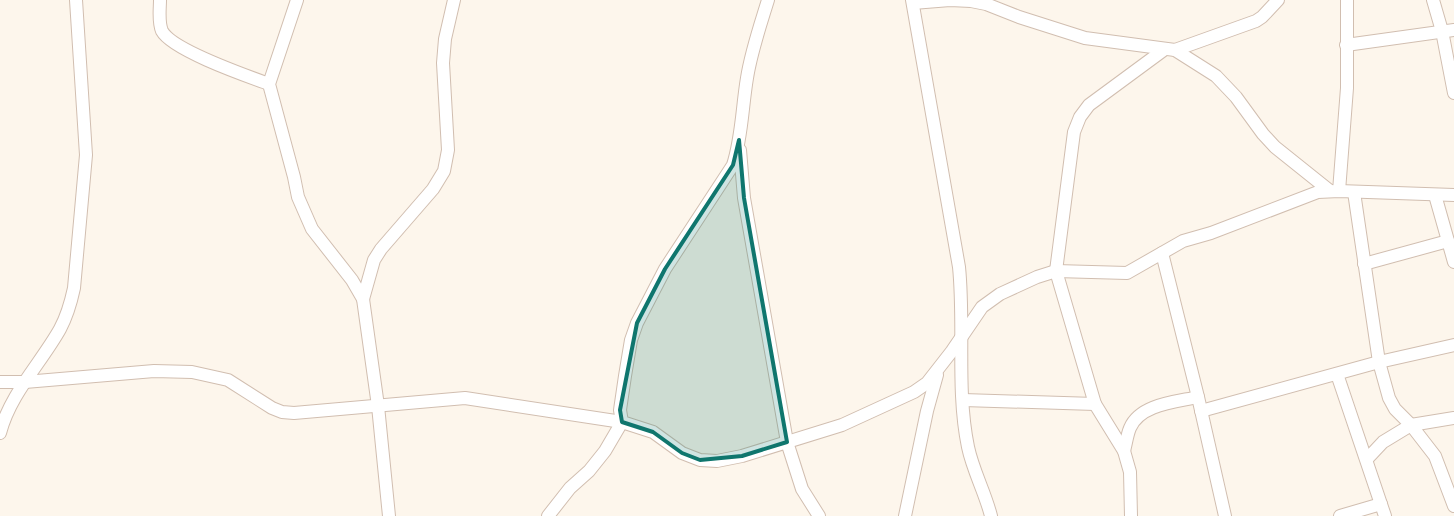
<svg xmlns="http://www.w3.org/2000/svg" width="1454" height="516" font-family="Raleway,sans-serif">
<rect width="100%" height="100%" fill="#fdf6ec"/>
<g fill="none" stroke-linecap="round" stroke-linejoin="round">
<g stroke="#d1beb0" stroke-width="14">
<g id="minor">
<path d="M160,0C160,9 158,22 162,31C172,50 247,76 269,84"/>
<path d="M297,0L269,84L294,177L298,197L312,229L352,280L363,299L378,406L389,516"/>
<path d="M768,0C760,26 751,52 747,78C742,108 742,137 733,165L665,269L637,323L631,340L625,376L620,410L622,422L653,432L682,453L700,460L717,461L742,456L842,425L914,392L927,383L952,351L982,307L1000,294L1037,277L1056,271L1127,273L1183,241L1211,233L1318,192L1339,191L1454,195"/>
<path d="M912,0L959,267C965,326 956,389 968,447C973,471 985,492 991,516"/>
<path d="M1433,0L1442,31L1454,93"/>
<path d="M913,3L950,0L971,1L986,4L1019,17L1085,38L1175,50L1216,76L1236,97L1263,134L1275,147L1330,191"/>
<path d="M1346,45L1454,30"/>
<path d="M1175,50L1256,21L1262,17L1278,0"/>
<path d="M740,150L744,198L787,442L802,489L819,516"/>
<path d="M1339,191L1347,88V0"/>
<path d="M1354,192L1379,362L1389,398L1395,409L1411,425L1435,456L1454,506"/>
<path d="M1435,195L1454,262"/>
<path d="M1162,253L1198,397L1225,516"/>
<path d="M1364,264L1448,241"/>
<path d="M363,299L374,260L381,249L433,189L444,171L448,150L443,63L445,39L454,0"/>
<path d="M1337,374L1385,516"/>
<path d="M0,382H25L154,371L192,372L228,380L272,408L282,412L294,413L465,398L622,422L605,451L589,471L570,488L548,516"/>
<path d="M963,400L1095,404L1056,271L1074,132L1080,117L1089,105L1165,49"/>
<path d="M1095,404L1124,451L1130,472L1131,516"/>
<path d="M1201,411L1379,362L1454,345"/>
<path d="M0,433C10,394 41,363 60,329C67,316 71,302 74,288L86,155L76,0"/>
<path d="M1124,451C1126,444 1127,435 1130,428C1140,404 1176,402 1198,397"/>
<path d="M1367,459L1383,442L1411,425L1454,418"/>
<path d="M905,516L927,411L937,375"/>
<path d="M1340,516L1381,504"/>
</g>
</g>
<use href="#minor" stroke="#fff" stroke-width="12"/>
</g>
<path fill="#0f766e" fill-opacity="0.2" stroke="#0f766e" stroke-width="4" stroke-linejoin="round" d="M739,140L744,198L787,442L742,456L700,460L682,453L653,432L622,422L620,410L637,323L665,269L733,165Z"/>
</svg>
